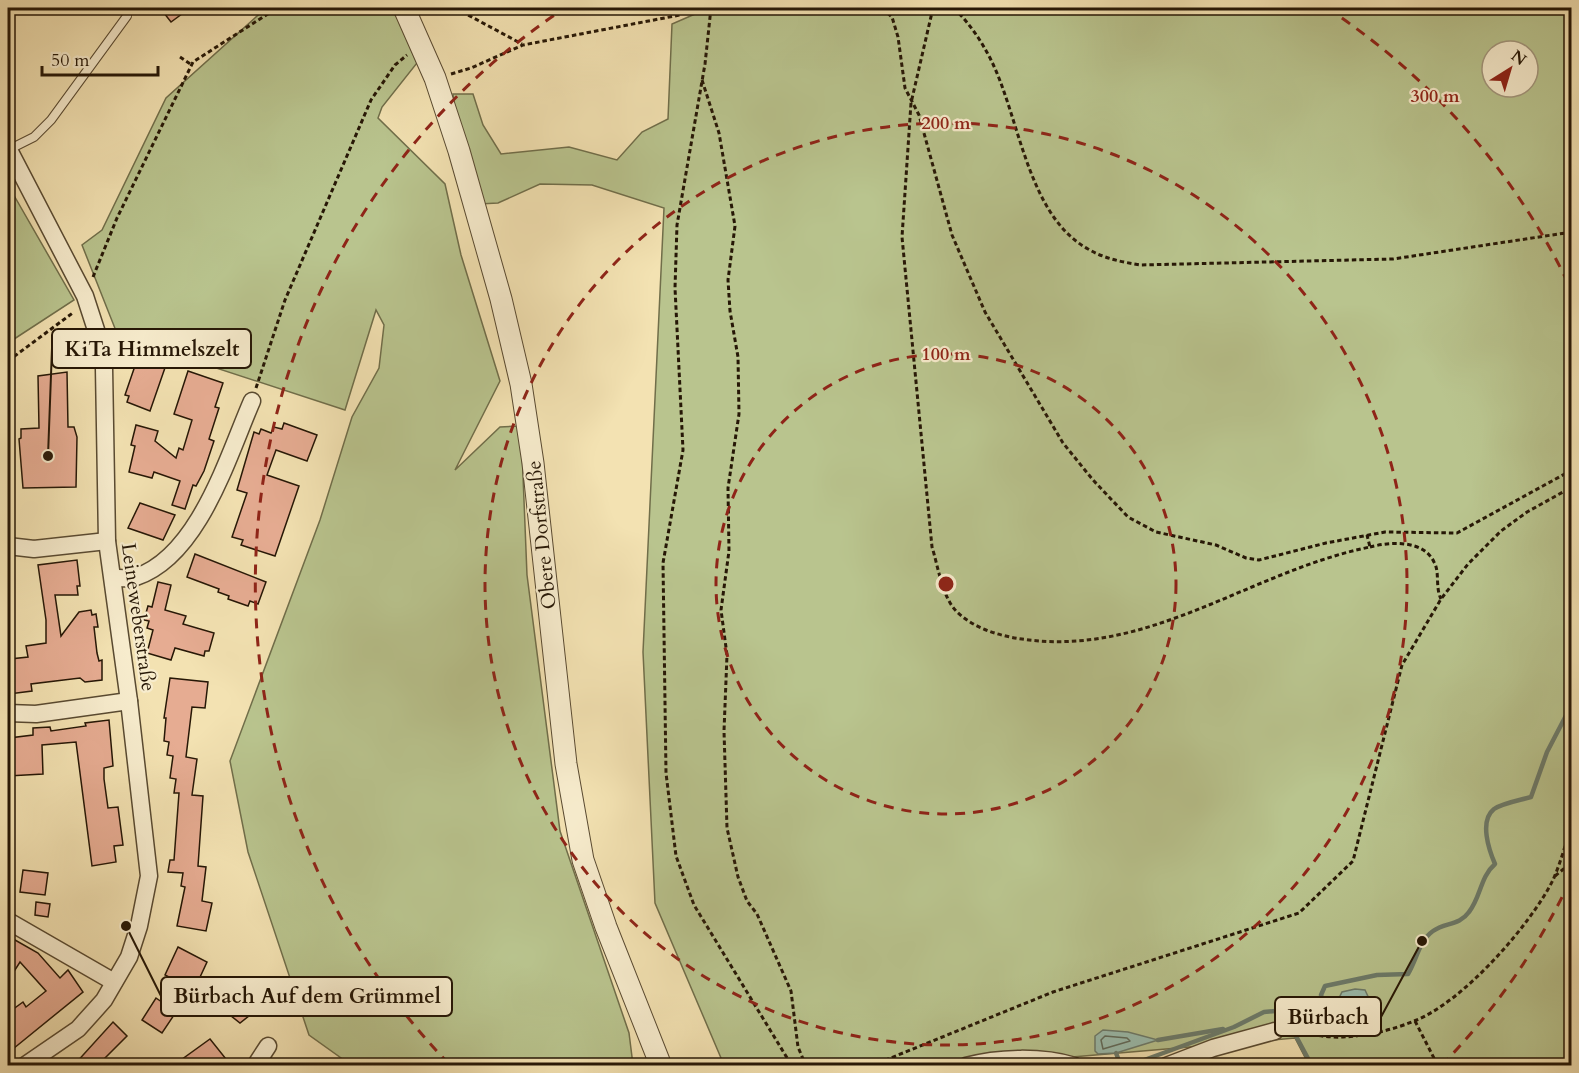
<svg xmlns="http://www.w3.org/2000/svg" width="1579" height="1073" font-family="Cardo,serif">
<rect width="100%" height="100%" fill="#f3e2b2"/>
<filter id="stains"><feTurbulence type="fractalNoise" baseFrequency=".00333" numOctaves="4"/><feColorMatrix values="0 0 0 0 .2 0 0 0 0 .09 0 0 0 0 .02 0 0 0 .5 -.17"/></filter>
<radialGradient id="worn" r=".72"><stop offset=".6" stop-color="#630" stop-opacity="0"/><stop offset="1" stop-color="#630" stop-opacity=".3"/></radialGradient>
<g fill="#b9c48e" stroke="#706e4a" stroke-width="1.5" fill-rule="evenodd">
<path d="M266,8H393L417,63L382,107L378,118L445,184L461,255L500,381L455,470L500,427L521,426L527,575L560,831L629,1033L633,1065H351L309,1035L248,852L230,761L320,520L352,417L379,368L384,325L376,310L345,410L118,336L82,245L102,230L166,98Z"/>
<path d="M702,8H1571V1065H1309L1295,1038L1025,1061L1010,1065H724L655,903L643,652L664,208L592,185L540,184L498,203L479,204L456,134L453,94H473L483,125L501,154L569,147L617,160L642,132L668,119L672,24L695,14ZM1492,51H1528V87H1492Z"/>
<path d="M8,185L74,300L8,343Z"/>
</g>
<g fill="#9bbdae" stroke="#6c7b6b" stroke-width="1.5">
<path d="M1355,989L1365,990L1371,1003L1367,1010L1355,1012L1346,1018L1338,1000L1342,992Z"/>
<path d="M1103,1030L1128,1032L1158,1040L1116,1053L1098,1054L1095,1051V1036Z"/>
</g>
<g fill="none" stroke-linecap="round" stroke-linejoin="round">
<path stroke="#606a5a" stroke-width="1.5" d="M1105,1036L1127,1038L1130,1041L1103,1049L1101,1040Z"/>
<g stroke="#6c7b6b" stroke-width="4.5">
<path d="M1282,1010L1312,1066"/>
<path d="M1158,1040L1223,1029"/>
<path d="M1116,1053L1121,1066"/>
<path d="M1128,1066L1234,1027L1264,1012L1297,1009L1324,1014L1326,1012L1321,995L1325,986L1377,975L1408,974C1417,959 1419,941 1433,931C1445,922 1459,926 1469,912C1481,897 1480,877 1495,864C1489,850 1479,821 1494,809C1503,803 1521,800 1531,797L1547,752L1572,704"/>
</g>
</g>
<g fill="#e6ac92" stroke="#261706" stroke-width="1.5">
<path d="M160,8H190L171,22Z"/>
<path d="M143,354L167,362L150,411L127,402L129,396L125,395L137,360H141Z"/>
<path d="M188,371L223,383L215,407L219,408L209,439L214,441L204,471L196,486L193,485L185,509L172,505L180,481L154,472L152,478L129,472L135,446L131,445L136,425L158,431L155,441L176,458L179,448L183,450L192,420L174,414Z"/>
<path d="M67,372L68,427H74L77,437L76,487L23,488L19,439L21,438V429L39,428L38,376Z"/>
<path d="M284,423L317,435L307,461L276,450L267,475L299,486L275,556L241,545L243,540L232,537L247,493L237,490L254,432L259,434L261,429L271,433L274,427L282,429Z"/>
<path d="M140,503L175,515L163,540L128,528Z"/>
<path d="M195,554L266,582L258,604L250,601L248,606L228,599L229,596L218,592L219,589L187,577Z"/>
<path d="M77,560L80,586H77L78,595H55L61,636L79,612L91,610L92,615L96,614L98,627H94L97,653L99,661L102,660V680L85,682L80,678L31,684L32,691L9,694L10,659L28,657L26,646L46,643V620L38,565Z"/>
<path d="M158,582L171,585L165,610L186,616L183,624L214,633L209,651H205L204,656L175,648L171,660L147,653L153,630L147,628L149,621L144,620L148,606L152,607Z"/>
<path d="M170,678L208,682L205,708L192,707L186,757L197,759L192,795L203,796L198,866L206,867L202,901L212,903L206,931L177,926L185,887L181,886L183,873L168,872L170,860H174L179,793H174L176,779L170,778L173,756L167,755L169,742L164,741L166,718H164Z"/>
<path d="M109,720L113,766L104,768V779L108,808L118,807L123,845L114,846L116,862L92,866L76,742L42,745L43,774L8,776V744L9,738L33,735V728L50,727L51,731L86,726L85,723Z"/>
<path d="M23,870L48,873L45,895L20,892Z"/>
<path d="M36,902L50,904L48,917L35,915Z"/>
<path d="M8,936L38,953L60,978L68,970L83,992L8,1053V1013L23,1002L26,1007L46,991L20,962L15,970L8,965Z"/>
<path d="M178,947L207,962L194,990L165,975Z"/>
<path d="M254,977L267,993L255,1002L259,1008L240,1023L226,1012L225,998Z"/>
<path d="M156,998L176,1012L162,1033L142,1020Z"/>
<path d="M113,1022L127,1036L104,1059L110,1065H74Z"/>
<path d="M210,1039L226,1059L216,1065H174Z"/>
</g>
<g fill="none" stroke-linecap="round" stroke-linejoin="round">
<g stroke="#594a31" stroke-width="10">
<path id="service" d="M8,150L34,137L51,120L127,16"/>
</g>
<g stroke="#594a31" stroke-width="19">
<g id="minor">
<path d="M8,148L85,296L98,336L104,368L107,541L129,701L149,876L139,926L129,957L104,1000L78,1029L24,1066"/>
<path d="M8,546L34,549L107,541"/>
<path d="M113,578C120,578 129,579 136,577C199,556 228,456 252,401"/>
<path d="M8,713L36,714L129,701"/>
<path d="M8,921L114,982"/>
<path d="M255,1066L268,1046"/>
<path d="M966,1066C999,1057 1042,1056 1075,1066"/>
<path d="M1166,1066L1213,1048L1275,1031"/>
</g>
</g>
<g stroke="#594a31" stroke-width="23">
<path id="tertiary" d="M404,8L435,78L459,151L501,299L521,384L533,463L566,764L583,860L606,927L661,1066"/>
</g>
<g stroke="#261706" stroke-width="3" stroke-dasharray="4.5 3" stroke-linecap="butt">
<path d="M455,8L522,44"/>
<path d="M711,8L705,64L677,225L675,288L683,450L663,563L666,773L676,856L694,905L792,1066"/>
<path d="M882,8L892,17L898,37L905,88L919,115L952,235L985,312L1063,443L1093,480L1128,517L1156,532L1216,545L1246,558L1259,560L1326,543L1385,532L1457,533L1572,470"/>
<path d="M933,8L911,103L902,237L932,547C938,566 942,596 956,611C973,628 999,636 1022,639C1148,658 1251,571 1370,547L1367,535"/>
<path d="M954,8C969,23 981,40 991,60C1020,118 1027,215 1088,249C1105,259 1122,262 1141,265L1393,259L1572,232"/>
<path d="M180,57L192,65"/>
<path d="M451,74L471,68L523,45L680,15L691,8"/>
<path d="M702,80L719,133L735,226L728,280L730,311L738,357L739,414L728,488L729,551L721,610L727,655L724,731L727,828L738,877L747,901L757,914L791,991L798,1047L806,1066"/>
<path d="M93,277L117,218L193,62L277,8"/>
<path d="M8,361L74,312"/>
<path d="M256,388L285,300L371,100L395,65L407,55"/>
<path d="M1370,547C1389,542 1423,539 1434,562C1440,572 1435,587 1441,599"/>
<path d="M1555,876L1572,862"/>
<path d="M1415,1021L1438,1066"/>
<path d="M1289,1032C1307,1033 1325,1038 1343,1037C1366,1036 1393,1030 1414,1021C1462,1003 1530,926 1553,880C1561,862 1566,842 1572,824"/>
<path d="M871,1066L1053,992L1299,913L1353,861L1402,665L1441,599L1468,564L1501,531L1527,512L1572,487"/>
</g>
<use href="#service" stroke="#f7eccd" stroke-width="8"/>
<use href="#minor" stroke="#f7eccd" stroke-width="16"/>
<use href="#tertiary" stroke="#f7eccd" stroke-width="21"/>
</g>
<g fill="none" stroke="#8f2418" stroke-width="3" stroke-dasharray="10 8">
<circle cx="946" cy="584" r="230"/>
<circle cx="946" cy="584" r="461"/>
<path d="M1570 881A691 691 0 0 1 1443 1064M449 1064A691 691 0 0 1 565 8M1327 8A691 691 0 0 1 1570 287"/>
</g>
<g text-anchor="middle" stroke-width="4.5" stroke-linejoin="round" paint-order="stroke">
<g font-size="20" fill="#261706" stroke="#f7eccd">
<text transform="translate(541 535) rotate(-96)" y="7">Obere Dorfstraße</text>
<text transform="translate(139 617) rotate(82)" y="7">Leineweberstraße</text>
</g>
</g>
<circle cx="946" cy="584" r="9" fill="#8f2418" stroke="#f7eccd" stroke-width="3"/>
<g font-size="18" text-anchor="middle" font-weight="bold" fill="#8f2418" stroke="#f7eccd" stroke-width="4.5" stroke-linejoin="round" paint-order="stroke">
<text x="1435" y="102">300 m</text>
<text x="946" y="129">200 m</text>
<text x="946" y="360">100 m</text>
</g>
<path fill="none" stroke="#261706" stroke-width="2" d="M48 456L52 348M126 926L161 996M1422 941L1381 1017"/>
<g fill="#261706" stroke="#f7eccd" stroke-width="2">
<circle cx="48" cy="456" r="6"/>
<circle cx="126" cy="926" r="6"/>
<circle cx="1422" cy="941" r="6"/>
</g>
<g fill="#f7eccd" stroke="#261706" stroke-width="2">
<rect x="52" y="329" width="199" height="39" rx="6"/>
<rect x="161" y="977" width="291" height="39" rx="6"/>
<rect x="1275" y="997" width="106" height="39" rx="6"/>
</g>
<g font-size="21" text-anchor="middle" font-weight="bold" fill="#261706">
<text x="152" y="356">KiTa Himmelszelt</text>
<text x="307" y="1003">Bürbach Auf dem Grümmel</text>
<text x="1328" y="1024">Bürbach</text>
</g>
<rect width="1579" height="1073" fill="none" stroke="#f3e2b2" stroke-width="30"/>
<rect x="9" y="9" width="1561" height="1055" fill="none" stroke="#261706" stroke-width="3"/>
<rect x="15" y="15" width="1549" height="1043" fill="none" stroke="#261706" stroke-width="1.5"/>
<g transform="translate(1510 69) rotate(37)"><circle r="28" fill="#f7eccd" stroke="#a3977d" stroke-width="1.5"/>
<path d="M0-4.5L10 22L0 15L-10 22Z" fill="#8f2418"/>
<text y="-9" font-size="16" font-weight="bold" text-anchor="middle" fill="#261706">N</text>
</g>
<path d="M42 66v9h116v-9" fill="none" stroke="#261706" stroke-width="3"/>
<text x="51" y="66" font-size="18" fill="#261706" stroke="#f7eccd" stroke-width="4.5" paint-order="stroke">50 m</text>
<rect width="100%" height="100%" filter="url(#stains)"/>
<rect width="100%" height="100%" fill="url(#worn)"/>
</svg>
